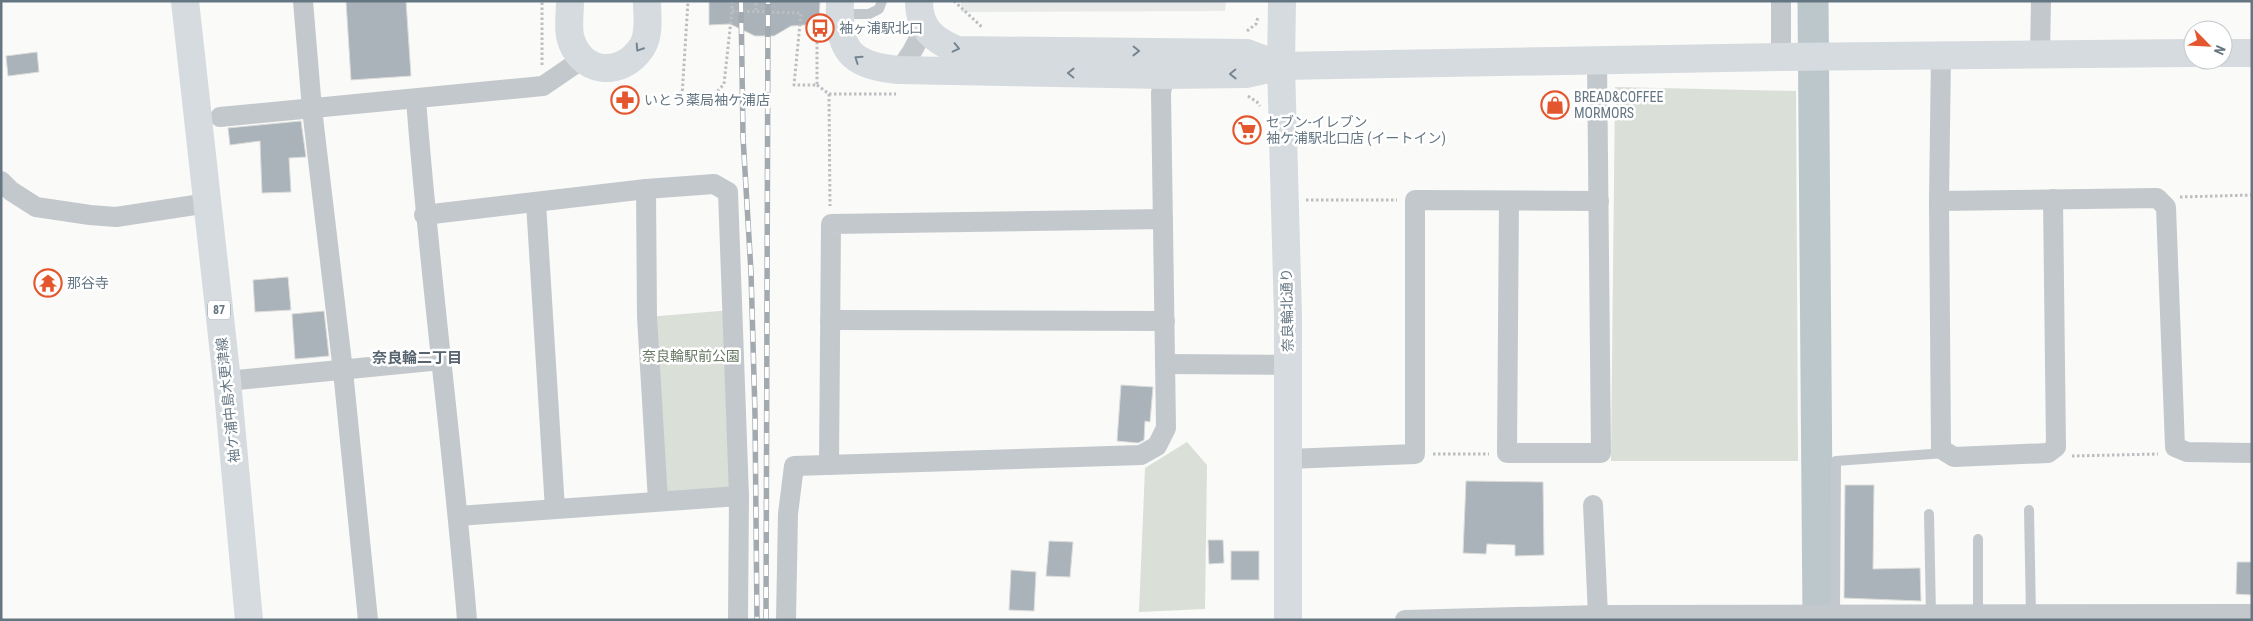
<svg xmlns="http://www.w3.org/2000/svg" width="2253" height="621" font-family="'Roboto Condensed','Noto Sans JP',sans-serif">
<rect width="100%" height="100%" fill="#fafaf8"/>
<path fill="#e8e9e9" d="M961,1H1226L1225,11L961,12Z"/>
<g fill="#dadfd7">
<path d="M1615,87L1796,91L1798,461H1611Z"/>
<path d="M732,310L739,496L658,501L647,317Z"/>
<path d="M1187,442L1207,465L1205,609L1139,612L1145,468Z"/>
</g>
<g fill="none" stroke-linecap="round" stroke-linejoin="round">
<path stroke="#bbc7cb" stroke-width="31" d="M1813,1L1818,620"/>
</g>
<g fill="#aab3b9" stroke="#dcdcda">
<path d="M346,1H406L411,76L351,80Z"/>
<path d="M709,1H820L819,24L791,26L774,36H755L730,24L709,25Z"/>
<path d="M37,52L39,72L8,76L6,56Z"/>
<path d="M301,121L306,157L289,158L291,192L262,193L260,141L230,145L228,128Z"/>
<path d="M288,277L291,310L255,312L253,280Z"/>
<path d="M324,311L329,356L295,359L292,314Z"/>
<path d="M1121,385L1153,387L1150,422L1145,421L1144,440L1138,443L1117,441Z"/>
<path d="M1466,481L1543,482L1544,555L1515,556V545L1487,544L1486,554L1463,553Z"/>
<path d="M1845,485H1874L1873,569L1920,568L1921,601L1844,598Z"/>
<path d="M1208,540H1223L1224,563L1209,564Z"/>
<path d="M1049,541L1073,542L1070,577L1046,576Z"/>
<rect x="1231" y="551" width="28" height="29"/>
<path d="M2237,562H2252V595L2236,594Z"/>
<path d="M1011,570L1036,572L1034,611L1009,610Z"/>
</g>
<g fill="none" stroke-linecap="round" stroke-linejoin="round">
<g stroke="#bbbfc2" stroke-width="3" stroke-dasharray="2.5 2.5" stroke-linecap="butt">
<path d="M732,1V11L801,13L794,85H817V29"/>
<path d="M954,1L983,28"/>
<path d="M756,3V12"/>
<path d="M1247,31L1256,24L1258,17"/>
<path d="M542,65V1"/>
<path d="M817,85L829,94L830,206"/>
<path d="M829,94H896"/>
<path d="M714,95L724,84L732,11"/>
<path d="M682,96L688,1"/>
<path d="M1248,96L1257,102L1260,106"/>
<path d="M2180,197L2252,195"/>
<path d="M1306,200H1397"/>
<path d="M1433,454H1489"/>
<path d="M2072,456L2158,454"/>
</g>
<g stroke="#c3c8cc" stroke-width="10">
<path d="M840,14H869L879,9L882,1"/>
<path d="M2029,510L2031,615"/>
<path d="M1929,514L1931,616"/>
<path d="M1978,539V615"/>
<path d="M1835,616L1836,461L1945,453"/>
</g>
<g stroke="#c3c8cc" stroke-width="20">
<path d="M303,1L312,109L343,371L368,620"/>
<path d="M2040,54L2041,1"/>
<path d="M1941,55L1939,201L1941,449L1954,457L2048,453L2056,447L2053,199"/>
<path d="M1781,57V1"/>
<path d="M898,70C911,57 918,42 924,26"/>
<path d="M416,99C429,273 453,446 467,620"/>
<path d="M220,117L543,86L581,60"/>
<path d="M1,181L11,191L36,207L90,215L116,217L208,203"/>
<path d="M646,189L647,317L658,501"/>
<path d="M1509,201L1507,453H1601L1597,60"/>
<path d="M1939,201L2157,198L2166,207L2175,447L2187,452L2252,453"/>
<path d="M536,203L555,509"/>
<path d="M424,215L646,189L714,184L728,192L739,496L738,620"/>
<path d="M830,320L1165,321"/>
<path d="M1165,364L1288,365"/>
<path d="M227,381L441,360"/>
<path d="M1288,459L1415,454V200L1599,201"/>
<path d="M829,465L831,224L1163,219"/>
<path d="M1593,505L1598,615"/>
<path d="M458,516L739,496"/>
<path d="M786,620L788,514L794,466L1141,455L1157,446L1166,428L1161,93L1164,75"/>
<path d="M1405,620L1598,615L2252,614"/>
</g>
<g stroke="#d6dbdf" stroke-width="28">
<path d="M570,1C570,12 568,26 570,36C579,74 621,79 642,47C650,34 647,16 647,1"/>
<path d="M840,1C838,50 849,65 898,70L1164,75L1246,74L1281,66L1781,57L2193,53"/>
<path d="M919,1C919,29 934,40 957,50L1247,53L1281,66"/>
<path d="M1282,1L1281,66L1288,316V620"/>
<path d="M2223,53H2252"/>
</g>
<path stroke="#d6dbdf" stroke-width="28" d="M185,1L227,381L249,620"/>
<g stroke="#a2aab0" stroke-width="5.5">
<g id="rail">
<path d="M741,1L743,137L751,272L755,414L757,620"/>
<path d="M766,620L768,1"/>
</g>
</g>
<use href="#rail" stroke="#fff" stroke-width="4" stroke-dasharray="11" stroke-linecap="butt"/>
</g>
<defs><path id="oneway-chevron" d="M-2-3.5L2.5 0L-2 3.5" fill="none" stroke-width="1.6" stroke-linecap="round" stroke-linejoin="round" transform="scale(1.25)"/></defs>
<g stroke="#768591">
<use href="#oneway-chevron" transform="translate(639 48) rotate(123)"/>
<use href="#oneway-chevron" transform="translate(956 48) rotate(13)"/>
<use href="#oneway-chevron" transform="translate(1136 51) rotate(1)"/>
<use href="#oneway-chevron" transform="translate(858 59) rotate(-145)"/>
<use href="#oneway-chevron" transform="translate(1071 73) rotate(-179)"/>
<use href="#oneway-chevron" transform="translate(1233 74) rotate(179)"/>
</g>
<defs>
<g id="bus-ring" transform="scale(1.4375)"><circle r="9.5" fill="#fff" stroke="#e4572e" stroke-width="1.5"/><path d="M-5-6H5V4H4V6H2V4H-2V6H-4V4H-5ZM-3.5-4V0h7V-4ZM-3.5 1.2v1.5H-2V1.2ZM2 1.2v1.5H3.5V1.2Z" fill="#e4572e"/></g>
<g id="pharmacy-ring" transform="scale(1.4375)"><circle r="9.5" fill="#fff" stroke="#e4572e" stroke-width="1.5"/><path d="M-2-6h4v4h4v4h-4v4h-4v-4h-4v-4h4Z" fill="#e4572e"/></g>
<g id="shop-ring" transform="scale(1.4375)"><circle r="9.5" fill="#fff" stroke="#e4572e" stroke-width="1.5"/><path d="M-5-2.5h2.3a2.7 3.5 0 0 1 5.4 0H5L5.5 6h-11ZM-1.5-2.5h3a1.5 2.3 0 0 0-3 0Z" fill="#e4572e"/></g>
<g id="supermarket-ring" transform="scale(1.4375)"><circle r="9.5" fill="#fff" stroke="#e4572e" stroke-width="1.5"/><path d="M-6-5.5h2.5l.6 2H6L4.5 2H-2.5L-4.4-4H-6ZM-1.5 3.2a1.3 1.3 0 1 0 .1 0ZM3 3.2a1.3 1.3 0 1 0 .1 0Z" fill="#e4572e"/></g>
<g id="temple-ring" transform="scale(1.4375)"><circle r="9.5" fill="#fff" stroke="#e4572e" stroke-width="1.5"/><path d="M0-6L5-2H3V0L6.5 2.5H4V6H1.5V3h-3V6H-4V2.5H-6.5L-3 0V-2H-5Z" fill="#e4572e"/></g>
</defs>
<g fill-rule="evenodd">
<use href="#bus-ring" x="820" y="28"/>
<use href="#pharmacy-ring" x="625" y="100"/>
<use href="#shop-ring" x="1555" y="105"/>
<use href="#supermarket-ring" x="1247" y="130"/>
<use href="#temple-ring" x="48" y="283"/>
</g>
<g text-anchor="middle" stroke-width="5" stroke-linejoin="round" paint-order="stroke">
<rect fill="#fff" stroke="#939fa8" stroke-width="1" x="208" y="300.5" width="22" height="19" rx="4"/>
<g font-size="12" font-weight="bold" fill="#657683">
<text x="219" y="314">87</text>
</g>
<g font-size="14" fill="#657683" stroke="#fff" text-anchor="start">
<text x="839" y="33">袖ヶ浦駅北口</text>
<text x="1574" y="102">BREAD&amp;COFFEE<tspan x="1574" dy="16">MORMORS</tspan></text>
<text x="644" y="105">いとう薬局袖ケ浦店</text>
<text x="1266" y="127">セブン-イレブン<tspan x="1266" dy="16">袖ケ浦駅北口店 (イートイン)</tspan></text>
<text x="67" y="288">那谷寺</text>
</g>
<g font-size="14" fill="#657683" stroke="#fff">
<text transform="translate(1287 310) rotate(-91)" y="5">奈良輪北通り</text>
<text transform="translate(228 400) rotate(-96)" y="5">袖ケ浦中島木更津線</text>
</g>
<g font-size="14" fill="#687a64" stroke="#fff">
<text x="691" y="361">奈良輪駅前公園</text>
</g>
<g font-size="15" font-weight="bold" fill="#57646e" stroke="#fff">
<text x="417" y="363">奈良輪二丁目</text>
</g>
</g>
<rect width="2253" height="621" fill="none" stroke="#657683" stroke-width="5"/>
<g transform="translate(2208 45) rotate(114)"><circle r="24" fill="#ffffff" stroke="#c1c8cd"/>
<path d="M0-4L9 19L0 12L-9 19Z" fill="#e4572e"/>
<text y="-8" font-size="14" font-weight="bold" text-anchor="middle" fill="#657683">N</text>
</g>
</svg>
